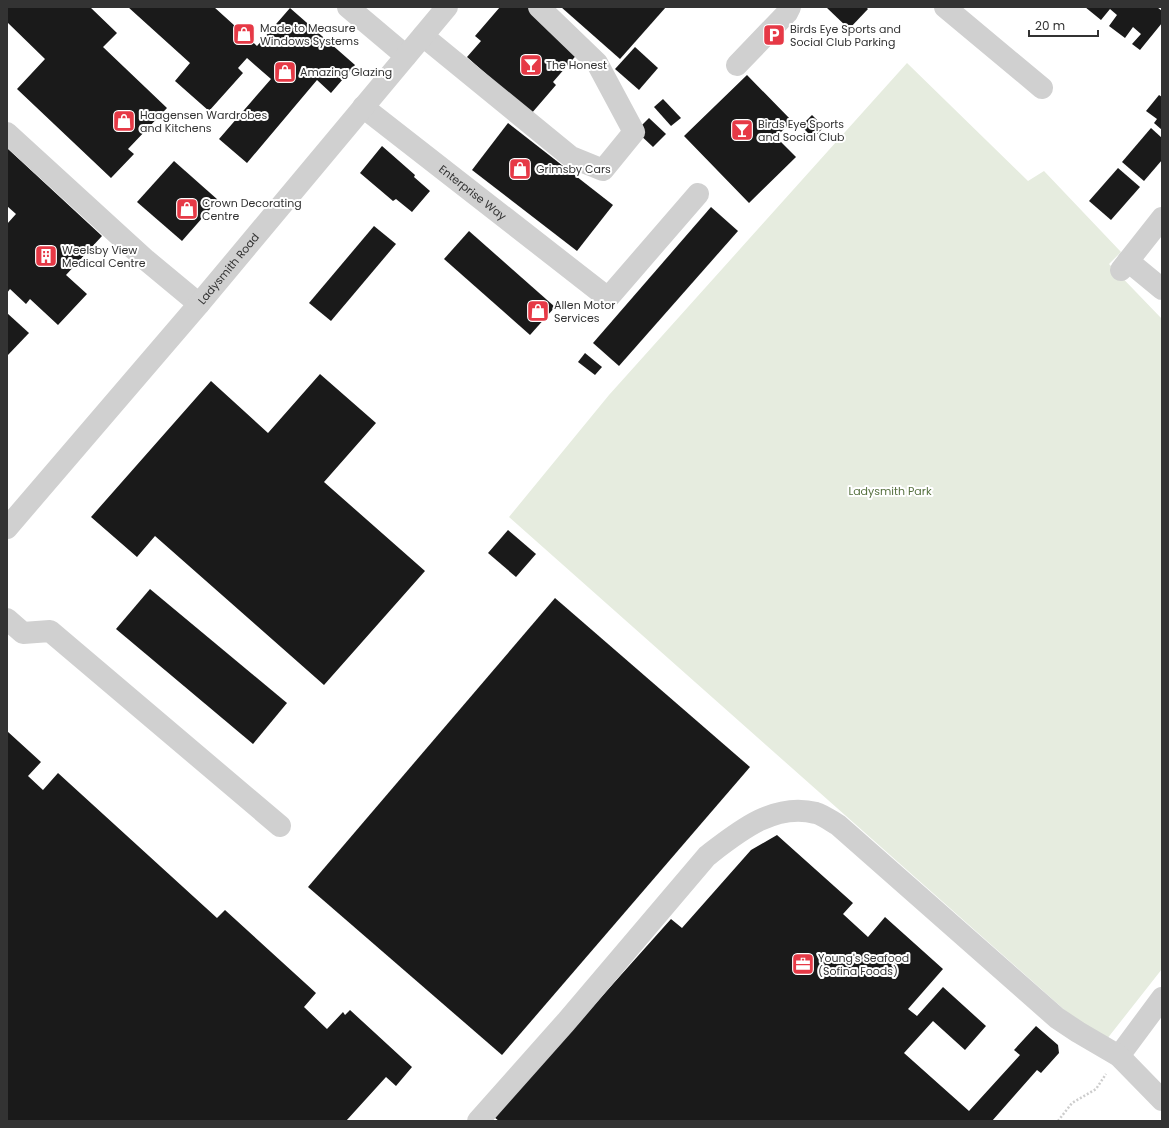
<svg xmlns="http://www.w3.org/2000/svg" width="1169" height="1128" font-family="Poppins,sans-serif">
<rect width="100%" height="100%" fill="#fff"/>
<path fill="#e6ecdf" d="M907,63L1028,181L1044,171L1121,252L1109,264L1162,319V969L1103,1044L509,517L609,395Z"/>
<g fill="#1a1a1a">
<path d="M7,7H90L117,33L103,47L167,108L128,149L134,154L111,178L17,89L45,59L7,22Z"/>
<path d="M128,7H214L257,46L290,8L355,65L331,93L317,80L247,163L219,139L271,79L247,58L238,68L243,73L209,111L175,81L190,63Z"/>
<path d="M500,7H532L580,51L553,82L556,85L531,114L467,57L481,41L475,36Z"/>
<path d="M561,7H666L620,59Z"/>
<path d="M826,7H866L868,9L849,29Z"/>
<path d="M1085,7H1157L1162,11V23L1140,50L1132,44L1141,34L1133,27L1125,38L1109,26L1117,15L1110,9L1101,20Z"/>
<path d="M635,47L658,68L639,90L615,69Z"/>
<path d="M747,75L792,121L776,137L796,157L749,203L684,136Z"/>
<path d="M1159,95L1162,97V130L1154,123L1157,119L1146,111Z"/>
<path d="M663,99L681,118L671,126L654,107Z"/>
<path d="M812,115L824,127L813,138L801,126Z"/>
<path d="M649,118L666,134L653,147L636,131Z"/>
<path d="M508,123L613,205L577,251L472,170Z"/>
<path d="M1151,128L1162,138V160L1144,181L1122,162Z"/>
<path d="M382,146L415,175L414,177L430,191L412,212L396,199L393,201L360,173Z"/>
<path d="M7,148L102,236L66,275L87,294L58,325L30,299L26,304L10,289L7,293V224L16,214L7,206Z"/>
<path d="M174,161L218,200L182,241L137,202Z"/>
<path d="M1118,168L1140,187L1111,220L1089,201Z"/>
<path d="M711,207L738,231L619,366L593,343Z"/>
<path d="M374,226L396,244L331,321L309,303Z"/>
<path d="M469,231L555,307L530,335L444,259Z"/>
<path d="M7,313L29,333L7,356Z"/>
<path d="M585,353L602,367L595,375L578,362Z"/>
<path d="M320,374L376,423L324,482L425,571L324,685L155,536L137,557L91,517L211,381L268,433Z"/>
<path d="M508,530L536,554L516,577L488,553Z"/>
<path d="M150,589L287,703L253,744L116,629Z"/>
<path d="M555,598L750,767L502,1055L308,887Z"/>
<path d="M7,731L41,762L28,776L43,790L58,773L217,918L225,910L316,993L304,1007L327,1029L343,1012L345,1015L350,1010L412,1067L396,1086L386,1077L346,1121H7Z"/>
<path d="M777,835L853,903L843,914L868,937L885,917L943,969L908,1009L917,1016L943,987L986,1026L965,1050L933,1021L904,1053L969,1111L1020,1055L1014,1050L1036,1026L1058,1045L1059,1053L1041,1073L1037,1070L992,1121H499L494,1117L671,919L682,928L751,850Z"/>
</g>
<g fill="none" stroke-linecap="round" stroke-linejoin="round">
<path stroke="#cdcdcd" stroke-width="2.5" stroke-dasharray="2 2" stroke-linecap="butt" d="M1058,1121L1072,1103L1096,1089L1106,1074"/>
<g stroke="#d0d0d0" stroke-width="22">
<path d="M348,7L406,56"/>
<path d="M945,7L1042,88"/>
<path d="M423,36L571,157L603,170L634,132L597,63L539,7"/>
<path d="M737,65L787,13L790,7"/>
<path id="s1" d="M363,107L608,298L698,194"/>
<path d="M7,133L146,260L199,304"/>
<path d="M1128,261L1162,289"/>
<path d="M1121,270L1162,218"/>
<path id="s2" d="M7,528L199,304L447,7"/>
<path d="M7,619L23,633L50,631L280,826"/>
<path d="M1119,1056L1162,998"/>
<path d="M478,1121L566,1022L707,856C738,832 774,802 816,813C823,815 831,821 838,825L1057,1018L1078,1032L1119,1056L1162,1100"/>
</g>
</g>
<defs>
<g id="shop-square" transform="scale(1.15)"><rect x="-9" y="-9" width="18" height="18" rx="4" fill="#e63946" stroke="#fff"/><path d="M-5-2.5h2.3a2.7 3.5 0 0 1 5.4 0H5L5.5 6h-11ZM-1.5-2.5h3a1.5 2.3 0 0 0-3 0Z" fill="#fff"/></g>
<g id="parking-square" transform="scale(1.15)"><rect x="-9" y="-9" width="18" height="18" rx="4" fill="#e63946" stroke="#fff"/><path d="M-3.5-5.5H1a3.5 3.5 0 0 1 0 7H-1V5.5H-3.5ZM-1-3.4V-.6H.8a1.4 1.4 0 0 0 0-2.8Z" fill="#fff"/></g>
<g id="bar-square" transform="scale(1.15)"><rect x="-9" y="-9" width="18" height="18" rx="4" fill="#e63946" stroke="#fff"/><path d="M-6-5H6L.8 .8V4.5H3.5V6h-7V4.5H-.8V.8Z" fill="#fff"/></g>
<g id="building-square" transform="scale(1.15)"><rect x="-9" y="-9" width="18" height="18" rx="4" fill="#e63946" stroke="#fff"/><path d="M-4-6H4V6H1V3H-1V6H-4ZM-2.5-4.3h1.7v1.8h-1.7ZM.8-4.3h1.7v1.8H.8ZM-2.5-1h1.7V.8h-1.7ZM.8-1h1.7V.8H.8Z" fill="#fff"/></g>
<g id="office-square" transform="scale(1.15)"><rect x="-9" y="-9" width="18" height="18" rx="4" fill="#e63946" stroke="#fff"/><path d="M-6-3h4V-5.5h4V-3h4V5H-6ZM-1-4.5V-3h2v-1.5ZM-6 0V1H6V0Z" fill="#fff"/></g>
</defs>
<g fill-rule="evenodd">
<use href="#shop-square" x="244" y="34"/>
<use href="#parking-square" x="774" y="35"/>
<use href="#bar-square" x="531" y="65"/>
<use href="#shop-square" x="285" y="72"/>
<use href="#shop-square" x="124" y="121"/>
<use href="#bar-square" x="742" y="130"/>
<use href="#shop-square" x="520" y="169"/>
<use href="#shop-square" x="187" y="209"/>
<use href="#building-square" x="46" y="256"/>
<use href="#shop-square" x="538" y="311"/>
<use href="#office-square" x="803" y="964"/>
</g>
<g text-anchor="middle" stroke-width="4" stroke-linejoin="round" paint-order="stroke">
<g font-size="11" fill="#333" stroke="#fff" text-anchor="start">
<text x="260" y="32">Made to Measure<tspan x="260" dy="13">Windows Systems</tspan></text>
<text x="790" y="33">Birds Eye Sports and<tspan x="790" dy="13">Social Club Parking</tspan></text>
<text x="546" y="69">The Honest</text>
<text x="300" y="76">Amazing Glazing</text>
<text x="140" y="119">Haagensen Wardrobes<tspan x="140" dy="13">and Kitchens</tspan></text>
<text x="758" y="128">Birds Eye Sports<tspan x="758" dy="13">and Social Club</tspan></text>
<text x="536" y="173">Grimsby Cars</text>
<text x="202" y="207">Crown Decorating<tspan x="202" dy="13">Centre</tspan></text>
<text x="62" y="254">Weelsby View<tspan x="62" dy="13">Medical Centre</tspan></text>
<text x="554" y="309">Allen Motor<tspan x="554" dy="13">Services</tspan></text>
<text x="818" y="962">Young's Seafood<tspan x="818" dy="13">(Sofina Foods)</tspan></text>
</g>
<g font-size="11" fill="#333" stroke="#fff">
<text dy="4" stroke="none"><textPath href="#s1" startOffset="139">Enterprise Way</textPath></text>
<text dy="4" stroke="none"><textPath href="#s2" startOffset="341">Ladysmith Road</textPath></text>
</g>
<g font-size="11" fill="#56703f" stroke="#fff">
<text x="890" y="495">Ladysmith Park</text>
</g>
</g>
<rect width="1169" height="1128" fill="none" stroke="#333333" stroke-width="16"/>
<path d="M1029 30v6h69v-6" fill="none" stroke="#333333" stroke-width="2"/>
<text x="1035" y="30" font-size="12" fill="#333333" stroke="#ffffff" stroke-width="3" paint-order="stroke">20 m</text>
</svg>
